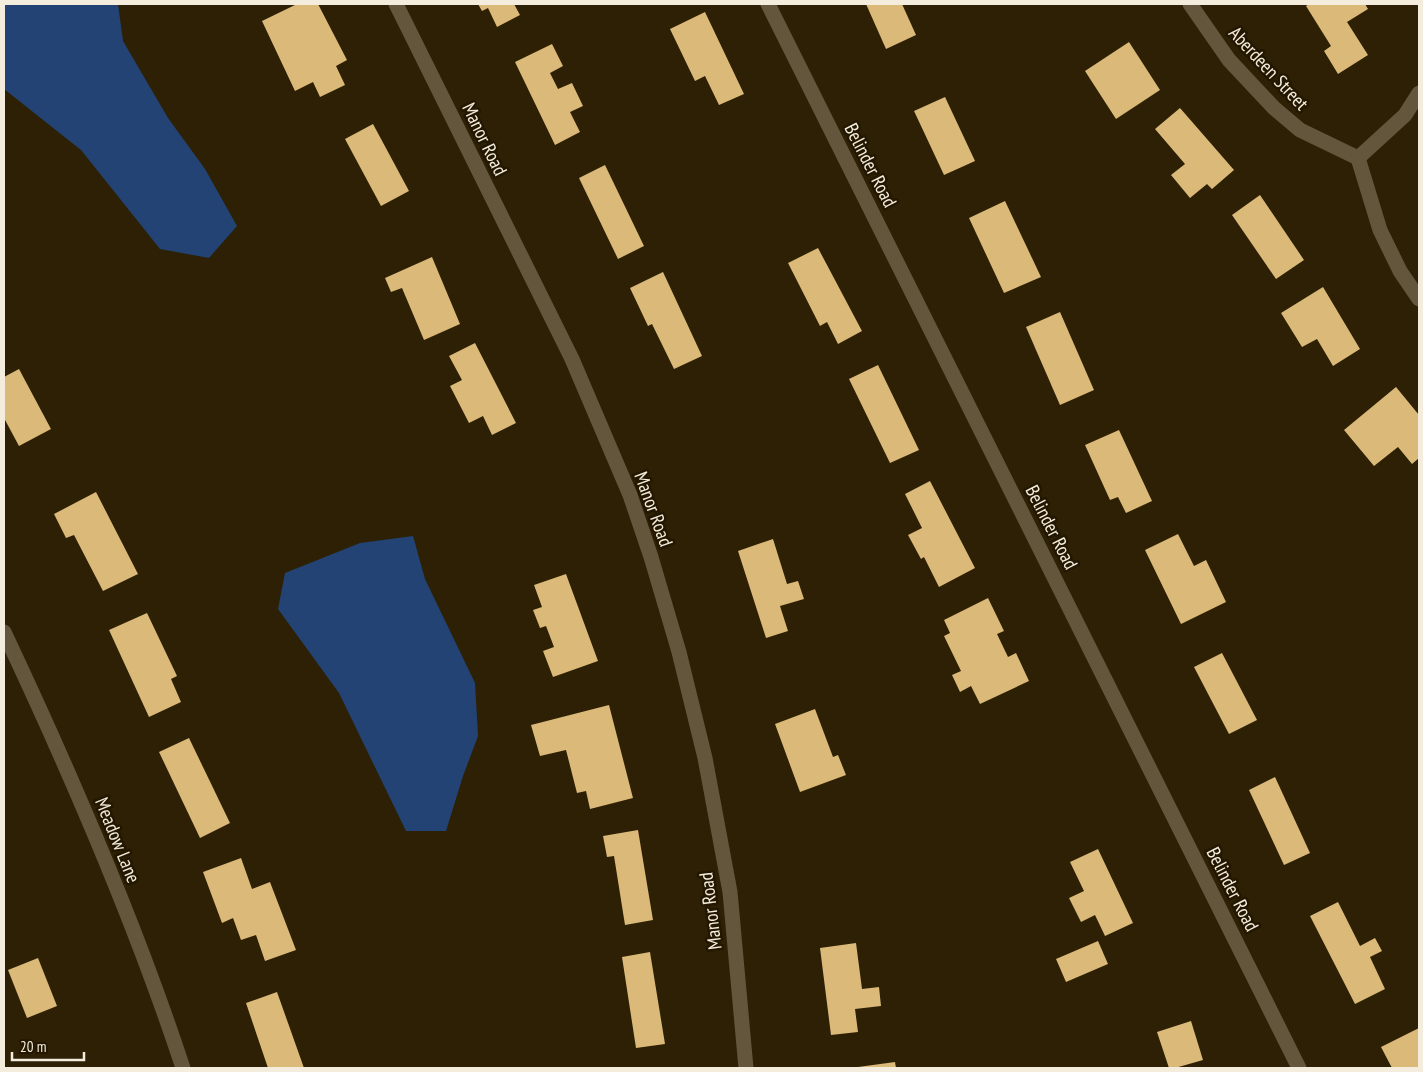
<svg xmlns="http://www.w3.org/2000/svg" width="1423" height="1072" font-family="'PT Sans Narrow',sans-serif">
<rect width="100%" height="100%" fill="#2d2005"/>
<g fill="#224373">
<path d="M4,4H118L123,41L168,118L205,169L237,226L209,258L160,249L81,150L4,89Z"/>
<path d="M413,536L425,579L475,683L478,736L463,776L446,831H406L339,693L278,609L285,573L360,543Z"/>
</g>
<g fill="#dbb978">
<path d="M297,4H318L347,60L336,66L345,85L320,97L313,82L295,91L262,21Z"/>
<path d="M478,4H514L520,15L497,27L488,8L482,11Z"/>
<path d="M866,4H902L916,35L886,49Z"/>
<path d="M1309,4H1365L1368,9L1347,22L1368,55L1338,74L1324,51L1331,46L1306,6Z"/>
<path d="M705,12L744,94L719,105L705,76L695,81L670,29Z"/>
<path d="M1129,42L1160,90L1116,119L1085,71Z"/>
<path d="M552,44L563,66L550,73L558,89L572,83L583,106L570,112L580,132L555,145L515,62Z"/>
<path d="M945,97L975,161L944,175L914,111Z"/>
<path d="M1180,108L1234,170L1212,189L1207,184L1190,198L1171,175L1185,164L1155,129Z"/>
<path d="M373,124L409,191L381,206L345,139Z"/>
<path d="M605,165L644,246L618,259L579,178Z"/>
<path d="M1260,195L1304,260L1276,279L1232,215Z"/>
<path d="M1005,201L1041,277L1004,293L969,218Z"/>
<path d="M818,248L862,331L838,344L827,322L820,326L788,263Z"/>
<path d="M432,257L460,324L424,340L402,288L391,292L385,278Z"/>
<path d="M663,272L702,356L674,369L652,324L648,326L630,288Z"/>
<path d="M1323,287L1360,349L1333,366L1317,339L1302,347L1281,313Z"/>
<path d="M1060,312L1094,390L1060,405L1026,327Z"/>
<path d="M475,343L516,423L492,435L483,416L469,423L450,386L462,380L449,356Z"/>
<path d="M878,365L919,450L890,463L849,379Z"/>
<path d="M19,369L51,429L19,446L4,418V377Z"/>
<path d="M1396,387L1419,415V458L1412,464L1398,447L1374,466L1344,430Z"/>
<path d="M1119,430L1152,501L1126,513L1118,497L1110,500L1085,445Z"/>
<path d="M930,481L975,568L939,587L924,557L921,559L908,535L922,528L905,494Z"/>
<path d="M96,492L138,574L103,591L74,535L66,538L54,514Z"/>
<path d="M1178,534L1194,566L1206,560L1226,602L1181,624L1145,550Z"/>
<path d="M773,539L787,584L798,581L804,599L780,606L788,631L766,638L738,551Z"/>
<path d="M566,574L598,661L553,677L543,651L554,647L546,626L540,628L533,610L542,607L534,585Z"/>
<path d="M988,598L1004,631L997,634L1008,657L1016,653L1029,681L980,704L971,686L960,692L952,675L961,671L944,636L950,633L944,620Z"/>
<path d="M147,613L177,676L171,679L181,702L149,717L109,630Z"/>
<path d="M1222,653L1257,720L1229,734L1194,667Z"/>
<path d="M609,705L633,798L590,809L586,791L577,793L566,750L540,756L531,725Z"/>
<path d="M815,709L833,757L838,755L846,775L800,792L775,724Z"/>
<path d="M189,738L230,823L200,838L159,752Z"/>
<path d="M1275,777L1310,853L1284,865L1249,790Z"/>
<path d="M638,830L653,920L625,925L614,856L607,857L603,836Z"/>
<path d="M1098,849L1133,923L1105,936L1095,915L1081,922L1069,898L1084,891L1070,862Z"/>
<path d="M241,858L252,889L270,882L296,950L265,961L256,935L241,940L233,918L222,923L203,872Z"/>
<path d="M1338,902L1360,946L1375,938L1382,951L1370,957L1385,989L1355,1004L1310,916Z"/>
<path d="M1098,941L1108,964L1066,982L1056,959Z"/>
<path d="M856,943L862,989L879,987L881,1006L855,1009L858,1032L831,1035L820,948Z"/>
<path d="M650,952L665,1044L636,1048L622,957Z"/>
<path d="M38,958L57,1006L27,1018L8,970Z"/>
<path d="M277,992L304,1068H268L246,1003Z"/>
<path d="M1191,1021L1203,1060L1175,1068H1169L1157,1032Z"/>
<path d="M1419,1028V1068H1392L1381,1047Z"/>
<path d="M895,1062L896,1068H858V1067Z"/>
</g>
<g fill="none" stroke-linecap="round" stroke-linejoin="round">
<g stroke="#63563d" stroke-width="15">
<path d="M396,4L572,359L630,495L651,557L679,652L705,758L730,892L746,1068"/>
<path d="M768,4L1299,1068"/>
<path d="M1190,4L1229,60L1274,108L1300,130L1358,158"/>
<path d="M1358,158L1380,230L1400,271L1419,299"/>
<path d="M1358,158L1405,115L1419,93"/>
<path d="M4,632C71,774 134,919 183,1068"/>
</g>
</g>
<g text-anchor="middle" stroke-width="5" stroke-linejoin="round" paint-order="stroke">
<g font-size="19" fill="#f4ecdc" stroke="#231700">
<text transform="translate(1269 68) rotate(47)" y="7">Aberdeen Street</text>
<text transform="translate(485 139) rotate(64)" y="7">Manor Road</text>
<text transform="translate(871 165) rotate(63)" y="7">Belinder Road</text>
<text transform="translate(654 509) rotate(70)" y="7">Manor Road</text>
<text transform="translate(1052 527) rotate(63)" y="7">Belinder Road</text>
<text transform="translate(118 840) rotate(68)" y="7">Meadow Lane</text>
<text transform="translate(1233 889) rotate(63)" y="7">Belinder Road</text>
<text transform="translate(710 911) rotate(-97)" y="7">Manor Road</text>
</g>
</g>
<rect width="1423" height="1072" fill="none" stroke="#f4ecdc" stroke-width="10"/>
<path d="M12 1052v8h72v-8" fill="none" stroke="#f4ecdc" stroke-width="2.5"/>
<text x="20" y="1052" font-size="15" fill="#f4ecdc" stroke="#231700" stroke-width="4" paint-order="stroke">20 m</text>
</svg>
